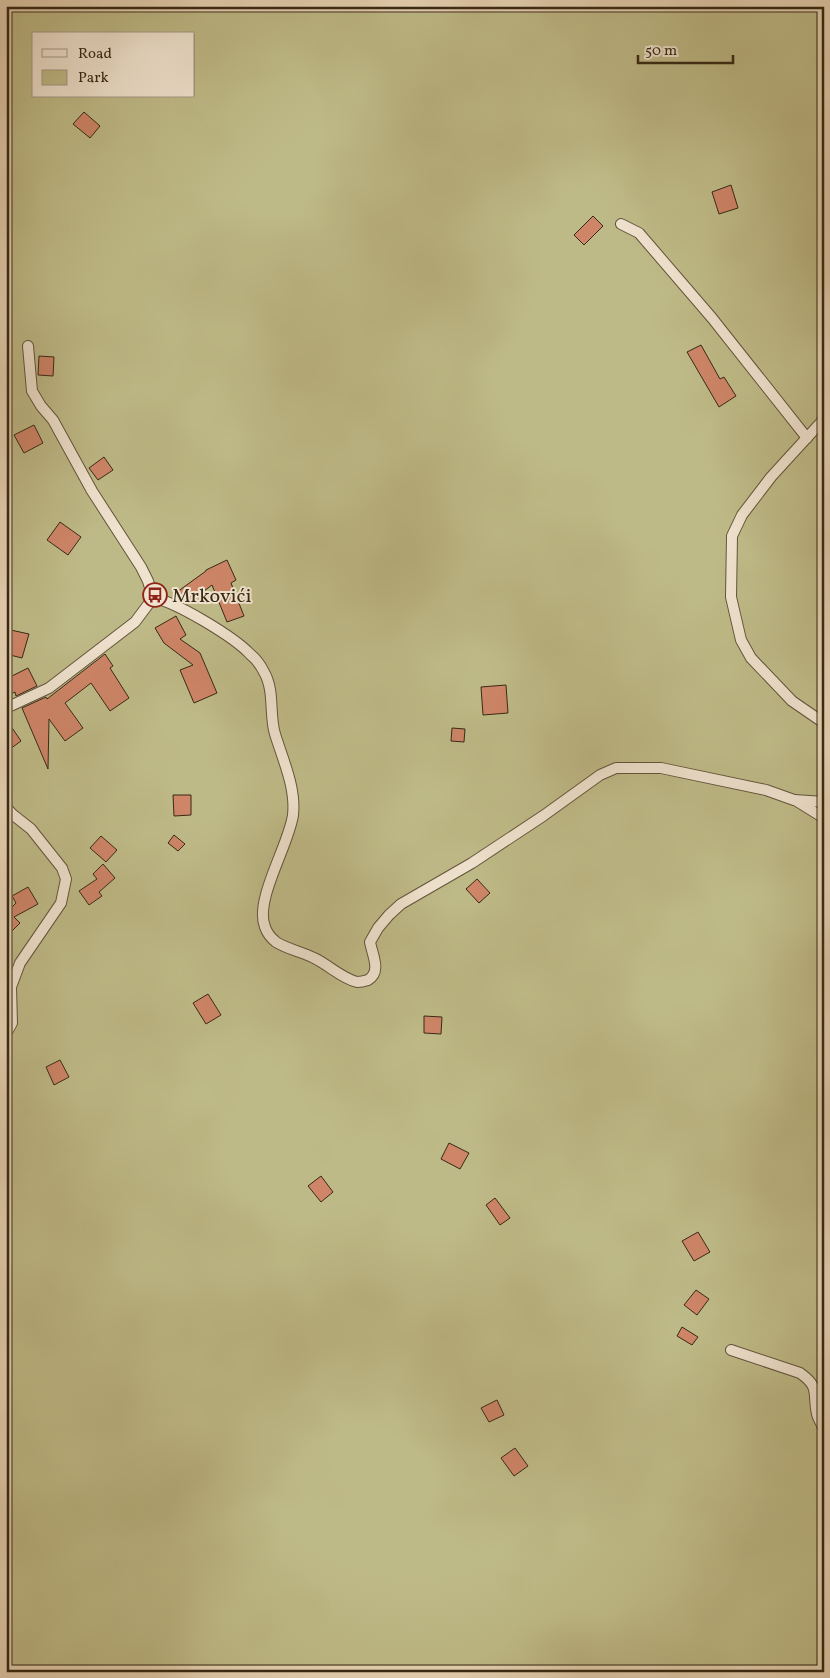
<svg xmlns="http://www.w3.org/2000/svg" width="830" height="1678" font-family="Vollkorn,serif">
<rect width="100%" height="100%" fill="#e7d3b4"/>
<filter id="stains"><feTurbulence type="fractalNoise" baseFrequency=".004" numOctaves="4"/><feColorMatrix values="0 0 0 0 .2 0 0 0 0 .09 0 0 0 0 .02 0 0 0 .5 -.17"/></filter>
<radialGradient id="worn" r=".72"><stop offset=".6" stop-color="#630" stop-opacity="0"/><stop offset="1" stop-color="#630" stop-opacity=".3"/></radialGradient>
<path fill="#beba87" stroke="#7a724e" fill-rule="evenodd" d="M6,6H824V1672H6ZM34,34H194V96H34Z"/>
<g fill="#ce8568" stroke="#372914">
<path d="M84,112L100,126L90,138L73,124Z"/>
<path d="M731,185L738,208L719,214L712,192Z"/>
<path d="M593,216L603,226L584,245L574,235Z"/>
<path d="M701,345L720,379L724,377L736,396L719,407L687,352Z"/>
<path d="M39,356L54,357L53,376L38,375Z"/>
<path d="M34,425L43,443L24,453L14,435Z"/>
<path d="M104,457L113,470L98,480L89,468Z"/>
<path d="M60,522L81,537L68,555L47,540Z"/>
<path d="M227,560L236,580L231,583L244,616L227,622L212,585L187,604L177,592L206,571V570Z"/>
<path d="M176,616L186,635L180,639L200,653L217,693L194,703L180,670L193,665L164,643L155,628Z"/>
<path d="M6,629L29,634L22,658L6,654Z"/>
<path d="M105,654L113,666L110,668L129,698L110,711L91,683L65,703L83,728L65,741L49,719L48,769L22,708L46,697L47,699Z"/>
<path d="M28,668L37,686L16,696L15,692L11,694L6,683V679Z"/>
<path d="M506,685L508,713L483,715L481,687Z"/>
<path d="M6,719L21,741L6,752Z"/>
<path d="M452,728L465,729L464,742L451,741Z"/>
<path d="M173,795H191V815L174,816Z"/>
<path d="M174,835L185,844L178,851L168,843Z"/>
<path d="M101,836L117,850L106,862L90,848Z"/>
<path d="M103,864L115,878L99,892L102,896L89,905L79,891L97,879L93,874Z"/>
<path d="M477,879L490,893L479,903L466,889Z"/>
<path d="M28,887L38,904L14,917L20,923L6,937V909L8,911L16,903L12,896Z"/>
<path d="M208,994L221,1015L206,1024L193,1003Z"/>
<path d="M424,1016L442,1017L441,1034L424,1033Z"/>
<path d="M60,1060L69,1077L54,1085L46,1067Z"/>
<path d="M449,1143L469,1153L460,1169L441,1159Z"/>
<path d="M321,1176L333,1192L321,1202L308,1186Z"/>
<path d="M495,1198L510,1218L500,1225L486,1205Z"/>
<path d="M698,1232L710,1252L694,1261L682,1241Z"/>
<path d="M696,1290L709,1299L697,1315L684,1305Z"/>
<path d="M682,1327L698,1337L692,1345L677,1336Z"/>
<path d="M497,1400L504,1415L489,1422L481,1408Z"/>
<path d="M515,1448L528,1466L514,1476L501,1458Z"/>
</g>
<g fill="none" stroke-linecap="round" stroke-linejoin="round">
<g stroke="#63543c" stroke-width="12">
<g id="street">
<path d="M621,224L639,233L712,318L807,438"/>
<path d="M28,346L32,391L41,406L53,420L92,491L141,567L148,581L153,598"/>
<path d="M824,419L771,477L742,515L732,536L731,597L741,640L751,658L792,701L824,723"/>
<path d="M6,708L49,688L135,622L153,598C175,601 234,637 250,654C255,658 261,666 264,672C275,691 269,715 275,734C283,760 296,788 293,815C289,845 254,900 265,927C267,933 271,938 276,942C287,949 302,952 314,958C329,965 341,978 357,982C360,982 365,981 368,980C382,972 372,954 370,942L378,928L389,915L401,904L472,863L543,816L600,775L616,768H661L766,790L794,800L824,802"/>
<path d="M795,800L824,818"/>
<path d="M6,807L12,814L31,829L62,868L66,879L61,903L20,963L11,987L12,1023L6,1034"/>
<path d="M731,1350L800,1373C821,1388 812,1393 817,1414C818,1419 822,1424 824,1429"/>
</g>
</g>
<use href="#street" stroke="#efe2ce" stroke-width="10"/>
</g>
<defs>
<g id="bus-ring" transform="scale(1.25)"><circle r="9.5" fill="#efe2ce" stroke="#8f2418" stroke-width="1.5"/><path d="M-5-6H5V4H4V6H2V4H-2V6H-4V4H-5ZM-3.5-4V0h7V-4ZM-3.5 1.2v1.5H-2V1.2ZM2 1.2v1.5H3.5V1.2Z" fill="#8f2418"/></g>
</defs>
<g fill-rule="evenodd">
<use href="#bus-ring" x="155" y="595"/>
</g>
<g text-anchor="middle" stroke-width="4" stroke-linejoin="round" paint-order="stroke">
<g font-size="20" fill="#372914" stroke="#efe2ce" text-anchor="start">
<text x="172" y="602">Mrkovići</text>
</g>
</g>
<rect width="830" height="1678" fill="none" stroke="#e7d3b4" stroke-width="25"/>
<rect x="8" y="8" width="815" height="1663" fill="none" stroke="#372914" stroke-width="2.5"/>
<rect x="12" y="12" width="805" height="1653" fill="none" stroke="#372914"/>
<rect x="32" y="32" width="162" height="65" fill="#efe2ce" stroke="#a59884"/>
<rect x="42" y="49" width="25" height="8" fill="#efe2ce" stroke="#a59884"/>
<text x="78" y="58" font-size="15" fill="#372914">Road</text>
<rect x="42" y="70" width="25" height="15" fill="#beba87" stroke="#a59884"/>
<text x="78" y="82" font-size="15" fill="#372914">Park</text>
<path d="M638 55v8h95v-8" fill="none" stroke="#372914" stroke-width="2.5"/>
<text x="645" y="55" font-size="15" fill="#372914" stroke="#efe2ce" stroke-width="4" paint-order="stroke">50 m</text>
<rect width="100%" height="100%" filter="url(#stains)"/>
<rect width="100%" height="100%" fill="url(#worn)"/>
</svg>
